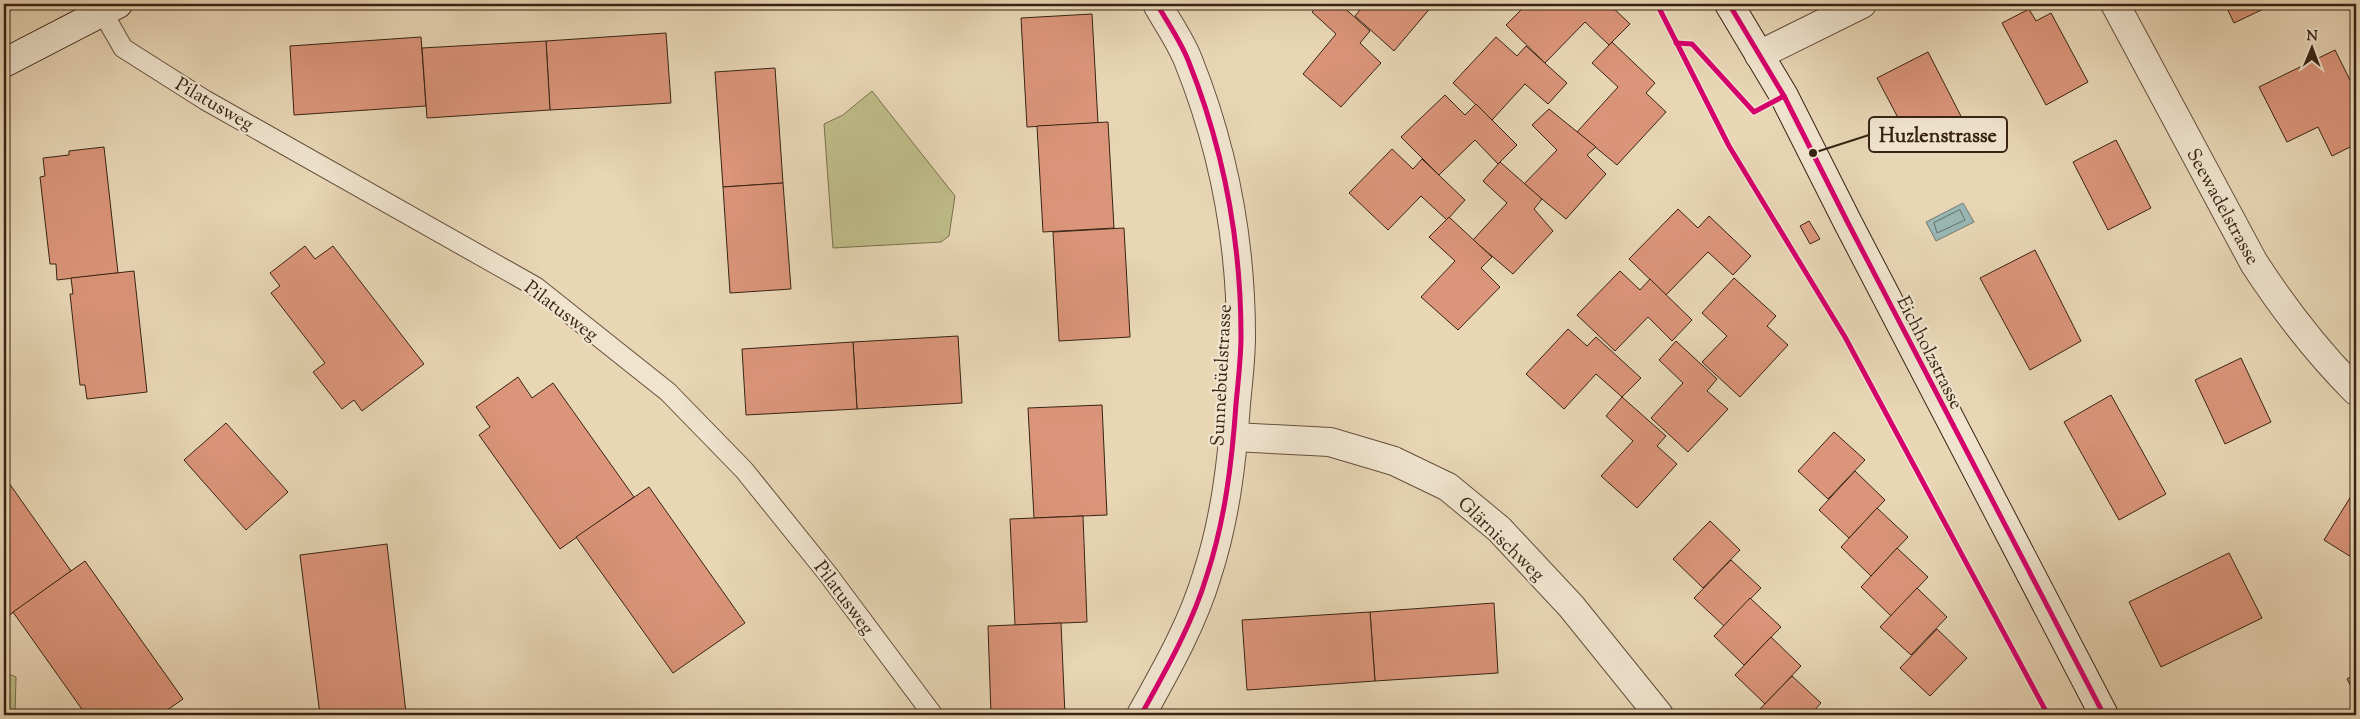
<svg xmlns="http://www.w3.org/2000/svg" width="2360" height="719" font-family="'Sorts Mill Goudy',serif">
<rect width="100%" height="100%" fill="#e8d6b5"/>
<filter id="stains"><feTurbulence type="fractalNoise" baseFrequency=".004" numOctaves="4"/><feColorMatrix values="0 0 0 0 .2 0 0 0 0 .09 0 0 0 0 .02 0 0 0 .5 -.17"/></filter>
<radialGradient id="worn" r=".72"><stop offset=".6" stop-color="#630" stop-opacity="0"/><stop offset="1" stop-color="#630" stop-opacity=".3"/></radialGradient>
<g fill="#bebc88" stroke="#7b704e">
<path d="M872,91L955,196L949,236L941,242L833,248L824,124L843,115Z"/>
<path d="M4,672L16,677L15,715H4Z"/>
</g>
<path fill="#99b7b4" stroke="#727c74" d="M1963,203L1974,222L1936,241L1926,222Z"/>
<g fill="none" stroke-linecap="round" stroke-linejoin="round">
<path stroke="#686d64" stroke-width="1" d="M1960,210L1965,220L1937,233L1934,223Z"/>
</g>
<g fill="#db957a" stroke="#382313">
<path d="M1319,4H1340L1370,31L1360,43L1381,63L1341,107L1303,74L1336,34L1312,12Z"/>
<path d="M1365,4H1430L1432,6L1394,51L1355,16Z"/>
<path d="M1527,4H1609L1630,24L1609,45L1585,22L1545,63L1506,25Z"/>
<path d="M2225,4H2274L2234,23Z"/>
<path d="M2029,9L2036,21L2051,13L2088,82L2046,105L2002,23Z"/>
<path d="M1092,14L1098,123L1027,127L1021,18Z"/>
<path d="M666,33L671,103L550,110L546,41Z"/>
<path d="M421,37L426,106L294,115L290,46Z"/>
<path d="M1496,37L1517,56L1526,46L1567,83L1548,104L1525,84L1492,120L1453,83Z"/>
<path d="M546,41L550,110L427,118L422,48Z"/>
<path d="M1612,42L1655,83L1646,93L1666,112L1617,165L1577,132L1618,87L1592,63Z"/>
<path d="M2335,50L2356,92V144L2332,156L2318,127L2287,142L2259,87Z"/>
<path d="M1928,52L1964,122L1914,148L1877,78Z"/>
<path d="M775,68L783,183L723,187L715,72Z"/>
<path d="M1445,95L1465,115L1476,104L1517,145L1498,164L1475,140L1439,175L1401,137Z"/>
<path d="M1549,109L1596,147L1587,155L1606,174L1566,219L1524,184L1557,150L1532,125Z"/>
<path d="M1108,122L1114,228L1043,232L1037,126Z"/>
<path d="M2116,140L2151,208L2108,230L2073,162Z"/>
<path d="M104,147L118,273L57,280L56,264H50L40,177L45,176L43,158L69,155V151Z"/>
<path d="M1392,149L1413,169L1422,159L1465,200L1447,220L1421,196L1388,230L1349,193Z"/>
<path d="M1500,162L1542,199L1534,209L1553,231L1513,274L1473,240L1507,203L1483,181Z"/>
<path d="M783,183L791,289L730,293L723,187Z"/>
<path d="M1678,209L1698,228L1709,216L1751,256L1733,275L1708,252L1666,295L1629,259Z"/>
<path d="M1449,217L1492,257L1481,268L1500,287L1458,330L1421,297L1455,261L1429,237Z"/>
<path d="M1809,221L1820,239L1810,244L1800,226Z"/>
<path d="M1124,228L1130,337L1059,341L1053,232Z"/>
<path d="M305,246L315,259L333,246L424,364L362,411L354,400L342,409L313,372L325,363L271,293L280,286L270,273Z"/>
<path d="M2035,250L2081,341L2030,370L1980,278Z"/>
<path d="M134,271L147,392L87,399L85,385H80L70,294H73L71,278Z"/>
<path d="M1620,271L1640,290L1650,279L1692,320L1672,341L1648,317L1615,351L1577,315Z"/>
<path d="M1734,278L1776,316L1767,326L1788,345L1740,397L1702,362L1727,336L1702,313Z"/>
<path d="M1568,329L1587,346L1596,337L1641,378L1622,397L1596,374L1564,409L1526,374Z"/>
<path d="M958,336L962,403L857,409L853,342Z"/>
<path d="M1676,341L1717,379L1707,391L1728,409L1688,452L1651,418L1683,383L1659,360Z"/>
<path d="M853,342L857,409L746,415L742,349Z"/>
<path d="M2241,358L2271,422L2225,444L2195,380Z"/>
<path d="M518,377L532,398L553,383L634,497L560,549L479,435L490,427L476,407Z"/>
<path d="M2111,395L2166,494L2119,520L2064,422Z"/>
<path d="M1622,397L1666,436L1657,446L1677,464L1637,508L1601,476L1633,441L1606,416Z"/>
<path d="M1102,405L1107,515L1034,518L1028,408Z"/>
<path d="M226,423L288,492L246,530L184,460Z"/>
<path d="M1834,432L1865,460L1828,499L1798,471Z"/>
<path d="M1855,471L1885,500L1849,538L1819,510Z"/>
<path d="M4,476L71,571L4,619Z"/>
<path d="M649,487L745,623L673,673L576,537Z"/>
<path d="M2356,488V560L2324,540Z"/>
<path d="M1877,508L1908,537L1871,576L1841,547Z"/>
<path d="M1083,516L1087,622L1015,625L1010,519Z"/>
<path d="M1710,521L1740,550L1703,588L1673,559Z"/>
<path d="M387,544L406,713L320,715L300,555Z"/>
<path d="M1897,548L1928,577L1891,616L1861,587Z"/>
<path d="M2229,553L2262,618L2161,667L2129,602Z"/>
<path d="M1731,560L1761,588L1724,626L1694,598Z"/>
<path d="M85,561L183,699L160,715H86L13,612Z"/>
<path d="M1917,588L1947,617L1911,655L1880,627Z"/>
<path d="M1750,598L1781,627L1744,665L1714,636Z"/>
<path d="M1494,603L1498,673L1375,681L1370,612Z"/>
<path d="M1370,612L1375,681L1247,690L1242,620Z"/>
<path d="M1061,623L1065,715H991L988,626Z"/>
<path d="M1937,629L1967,658L1930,696L1900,668Z"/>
<path d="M1771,637L1801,666L1765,704L1735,675Z"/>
<path d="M2356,674V696L2347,679Z"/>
<path d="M1792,676L1821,703L1810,715H1757L1756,713Z"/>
</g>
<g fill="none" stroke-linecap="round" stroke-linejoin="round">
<g stroke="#64503c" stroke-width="21">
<path id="lane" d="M103,13L123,48L205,100L536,287L668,392L744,470L827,573L933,715"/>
</g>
<g stroke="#64503c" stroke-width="30">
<g id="street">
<path d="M2115,4L2254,263C2284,309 2317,352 2356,391"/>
<path d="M1759,55L1862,4"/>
<path d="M1234,437L1330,442L1394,461L1448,487L1499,529L1571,606L1659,715"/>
<path d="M1141,715C1166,670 1192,625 1207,575C1225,520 1232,462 1236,404C1238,382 1241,359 1241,336C1241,242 1223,147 1188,60C1180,40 1167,22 1157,4"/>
</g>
</g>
<g stroke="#382313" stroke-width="30">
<g id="secondary">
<path d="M1729,4L1784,96L1848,223L2104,715"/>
<path d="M4,63L118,4"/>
</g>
</g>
<use href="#lane" stroke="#f0e4cf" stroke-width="19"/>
<use href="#street" stroke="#f0e4cf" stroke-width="28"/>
<use href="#secondary" stroke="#f0e4cf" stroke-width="28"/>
<g stroke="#f0e4cf" stroke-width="8">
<g id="cycleway">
<path d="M1657,4L1729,146L1845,337L2048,715"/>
<path d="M1729,4L1784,96L1848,223L2104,715"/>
<path d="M1676,43L1692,44L1754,112L1784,96"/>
<path d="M1141,715C1166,670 1192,625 1207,575C1225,520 1232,462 1236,404C1238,382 1241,359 1241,336C1241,242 1223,147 1188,60C1180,40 1167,22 1157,4"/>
</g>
</g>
<use href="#cycleway" stroke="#d6006c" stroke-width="5"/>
</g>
<g text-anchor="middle" stroke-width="4.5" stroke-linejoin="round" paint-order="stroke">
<g font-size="19" fill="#382313" stroke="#f0e4cf">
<text transform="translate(215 103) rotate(30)" y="7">Pilatusweg</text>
<text transform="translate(2224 206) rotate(61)" y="7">Seewadelstrasse</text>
<text transform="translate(562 310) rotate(37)" y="7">Pilatusweg</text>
<text transform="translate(1931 352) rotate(63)" y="7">Eichholzstrasse</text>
<text transform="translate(1220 375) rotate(-87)" y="7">Sunnebüelstrasse</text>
<text transform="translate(1502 538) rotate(44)" y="7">Glärnischweg</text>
<text transform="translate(845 597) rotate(53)" y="7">Pilatusweg</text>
</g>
</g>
<path fill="none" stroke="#382313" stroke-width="2" d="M1813 153L1869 135"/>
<circle fill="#382313" stroke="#f0e4cf" stroke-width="2" cx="1813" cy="153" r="5"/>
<rect fill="#f0e4cf" stroke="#382313" stroke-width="2" x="1869" y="117" width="138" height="35" rx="5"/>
<g font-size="20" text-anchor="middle" font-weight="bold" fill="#382313">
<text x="1938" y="142">Huzlenstrasse</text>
</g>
<rect width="2360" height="719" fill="none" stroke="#e8d6b5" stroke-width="20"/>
<rect x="5" y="5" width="2350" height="709" fill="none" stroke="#382313" stroke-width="2.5"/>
<rect x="10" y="10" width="2340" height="699" fill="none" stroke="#382313"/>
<g transform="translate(2312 48) rotate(1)" stroke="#f0e4cf" stroke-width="4" paint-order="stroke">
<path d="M0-4L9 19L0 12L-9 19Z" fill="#382313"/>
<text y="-8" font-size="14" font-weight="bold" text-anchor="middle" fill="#382313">N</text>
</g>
<rect width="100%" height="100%" filter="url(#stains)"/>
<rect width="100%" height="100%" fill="url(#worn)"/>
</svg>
